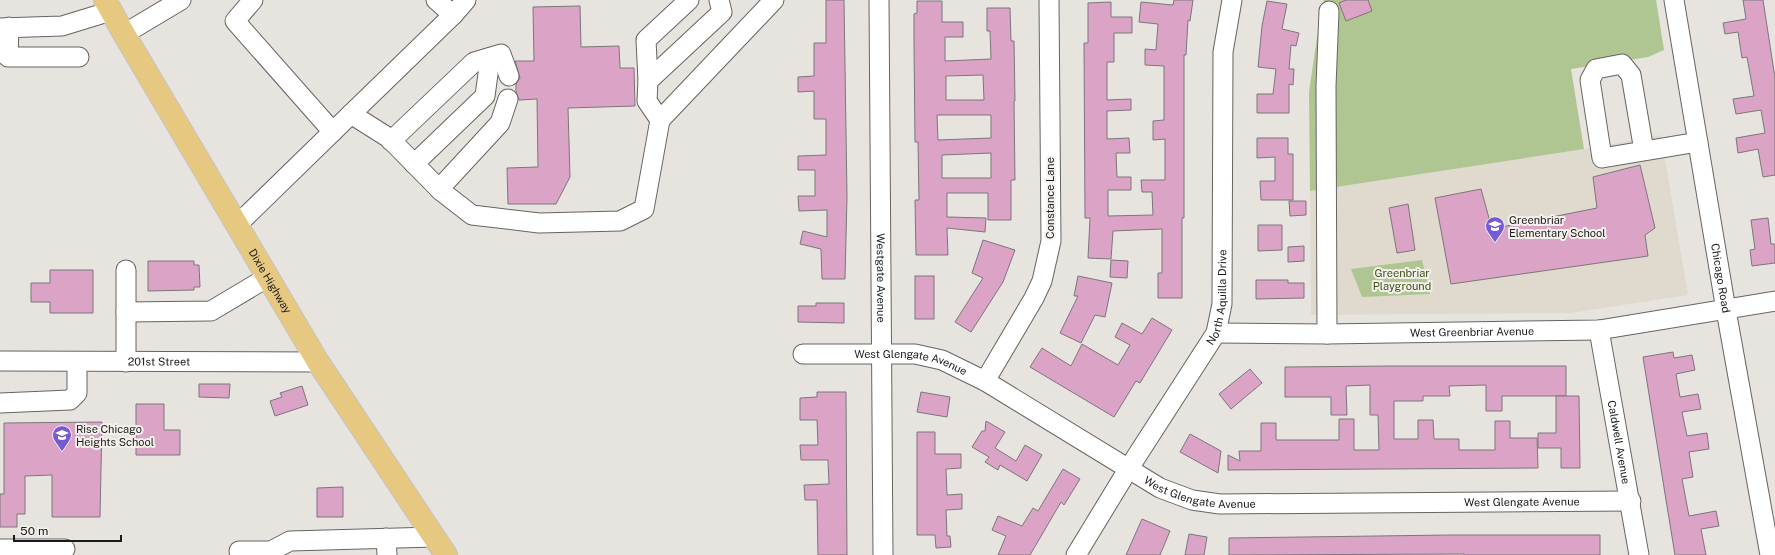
<svg xmlns="http://www.w3.org/2000/svg" width="1775" height="555" font-family="'Public Sans',sans-serif">
<rect width="100%" height="100%" fill="#e7e4e0"/>
<path fill="#e0d9ce" d="M1661,135L1688,295L1571,313L1311,315L1310,191L1584,149Z"/>
<g fill="#afc592">
<path d="M1324,0H1656L1664,50L1648,57L1571,69L1584,149L1310,191L1309,92L1321,10Z"/>
<path d="M1422,260L1430,294L1362,297L1351,269Z"/>
</g>
<g fill="#dba4c7" stroke="#7b7679" fill-rule="evenodd">
<path d="M826,0H844L847,197L845,279H822L821,249L800,244L803,231L827,237V210L799,211L798,196H815V170H798V156L826,155V119H814V91L798,92V77L814,76V43H826Z"/>
<path d="M1174,0H1193L1190,21L1188,20L1186,55H1184V218H1182V298H1158V273H1162V229L1113,231L1111,259L1088,258L1090,218H1085L1084,43H1088V3L1111,2V17H1132V33H1114V62H1107V100L1131,99V110L1107,111V139L1129,138L1130,153H1116L1117,177H1131V190H1108V216L1153,215L1152,192H1142L1141,180H1165V139L1153,140V121L1164,120V66L1145,65V49L1156,50L1158,24L1139,22L1141,2L1173,5Z"/>
<path d="M1346,0H1368L1372,11L1346,21L1339,3Z"/>
<path d="M1743,0H1763L1775,78V175L1763,177L1758,149L1738,153L1736,138L1765,133L1761,110L1736,114L1733,99L1754,96L1747,57L1742,58L1738,32L1725,34L1723,23L1746,19Z"/>
<path d="M917,1H942V22H963V37H945V61L991,59L990,31H987V8H1010L1011,41H1014L1015,101H1014L1015,180H1011V220H988V193H947V217L986,218L985,232L947,228L948,255H916L915,200H919L918,142H915L914,44V14L917,13ZM983,75L984,100H946V76ZM937,115H991V138L938,140ZM991,153V178H942V155Z"/>
<path d="M1267,1L1287,4L1282,29L1299,33L1296,46L1291,45L1289,69H1294L1293,85L1289,84V113H1257V94H1273L1276,69L1258,67L1262,26Z"/>
<path d="M580,6L581,47L619,46L620,68H634L635,106L568,108L570,177L556,204H508L507,168L538,167L537,99L519,100L516,92V84L520,78L515,61H534L533,7Z"/>
<path d="M1257,138H1288V154H1293V200H1261L1260,181H1275V157L1257,158Z"/>
<path d="M1640,165L1655,228L1645,235L1648,256L1451,284L1435,198L1481,189L1492,229L1597,208L1593,177Z"/>
<path d="M1289,201H1306V215L1290,216Z"/>
<path d="M1408,204L1415,250L1397,253L1389,208Z"/>
<path d="M1768,218L1771,244H1775V263L1752,266L1750,250L1755,249L1751,220Z"/>
<path d="M1258,225H1282V250L1258,251Z"/>
<path d="M983,240L1015,250L1003,282L971,332L955,322L983,278L972,273Z"/>
<path d="M1304,246V261L1288,262V247Z"/>
<path d="M1111,260L1128,261L1127,278L1110,277Z"/>
<path d="M148,261H194V265H199L200,287H194V290L148,291Z"/>
<path d="M50,270H93V313H50V302H31V283H50Z"/>
<rect x="915" y="276" width="19" height="43"/>
<path d="M1078,276L1112,283L1105,317L1095,315L1081,343L1060,333L1078,296H1074Z"/>
<path d="M1256,280H1288V283H1304V298L1256,299Z"/>
<path d="M816,303H844V323L798,322V306H816Z"/>
<path d="M1152,318L1172,330L1140,383L1136,381L1114,417L1030,367L1042,348L1071,366L1082,344L1118,365L1130,345L1115,337L1122,323L1142,334Z"/>
<path d="M1673,352L1674,358L1692,355L1695,370L1676,374L1680,397L1698,394L1701,409L1682,412L1687,436L1707,433L1709,449L1689,452L1693,477L1682,479L1689,516L1716,511L1719,526L1701,529L1706,555H1675L1666,500L1643,357Z"/>
<path d="M1391,366H1566V396H1502V411H1486V385L1449,386L1450,396H1423V401H1394V439H1418V420H1433L1434,439H1459V450H1495V421H1510V438H1537L1538,468L1228,470V455L1240,461L1239,451H1261V423H1276V440H1339V419H1354V450H1379L1378,415H1370V385L1346,386L1347,415H1331V397H1285V367Z"/>
<path d="M1250,369L1262,383L1231,409L1219,394Z"/>
<path d="M199,384H230L229,398L199,397Z"/>
<path d="M302,386L308,405L275,416L270,401L282,397L280,393Z"/>
<path d="M817,392H846L847,555H818L817,500H805L804,485L829,484L828,460H801L800,445H818L817,420H800V398L817,397Z"/>
<path d="M921,392L950,397L947,417L917,412Z"/>
<path d="M1556,396H1579L1580,468H1561V448H1538V433H1556Z"/>
<path d="M136,404H164V430H180V455H136Z"/>
<path d="M986,421L1005,432L995,448L1016,461L1025,445L1042,455L1027,481L1000,465L998,470L985,462L989,457L972,447L982,431H985Z"/>
<path d="M102,422L100,517H52V475L25,476V514H17V527H0V494H4V423Z"/>
<path d="M917,432H935V454H961V468L946,469L947,495L962,494V509L946,510L947,536H950L951,547L936,548L935,535H917Z"/>
<path d="M1190,434L1221,451L1218,473L1180,452Z"/>
<path d="M1063,469L1080,479L1064,505L1061,502L1030,555H998L1006,536L992,530L998,516L1022,526L1033,508L1038,511Z"/>
<path d="M343,487V517H317V488Z"/>
<path d="M1142,519L1170,531L1160,555H1126Z"/>
<path d="M1189,534L1207,537L1204,555H1185Z"/>
<path d="M1450,535H1600V555H1464V554L1229,555V538Z"/>
</g>
<g fill="none" stroke-linecap="round" stroke-linejoin="round">
<g stroke="#676460" stroke-width="21">
<g id="minor">
<path d="M253,0L235,21L333,132"/>
<path d="M436,0L453,15"/>
<path id="s1" d="M879,0L883,555"/>
<path id="s2" d="M1674,0L1726,310L1770,555"/>
<path d="M9,27L8,57H79"/>
<path d="M0,28L62,26L111,11"/>
<path d="M124,34L181,0"/>
<path d="M648,81L722,12L719,0"/>
<path d="M351,114L453,15L466,0"/>
<path d="M660,120L647,101L648,81L646,40L689,0"/>
<path d="M391,141L474,62L501,54L509,76"/>
<path d="M1644,151L1631,75L1622,64L1596,69L1590,80L1602,158L1698,142"/>
<path d="M414,164L485,96L488,74V58"/>
<path d="M439,189L500,123L508,99"/>
<path d="M237,225L351,114L389,138L441,191L472,215L539,223L620,221L644,209L660,120L774,0"/>
<path d="M126,312L211,311L268,277"/>
<path id="s3" d="M1599,330L1639,555"/>
<path id="s4" d="M1216,333L1327,334L1599,330L1775,301"/>
<path d="M1327,334L1326,86L1329,11"/>
<path id="s5" d="M803,354H915L942,360L985,381L1160,488L1192,500L1220,504L1631,501"/>
<path id="s6" d="M0,361L318,362"/>
<path d="M126,362V270"/>
<path d="M985,381L1034,298L1042,281L1051,241L1049,0"/>
<path d="M0,403L70,400L77,393V362"/>
<path d="M386,538L387,555"/>
<path d="M0,549H65"/>
<path d="M239,551H271L290,541L434,537"/>
<path id="s7" d="M1076,555L1129,468L1216,333L1222,304L1223,52L1232,0"/>
</g>
</g>
<g stroke="#c4c3c3" stroke-width="24">
<g id="major">
<path id="s8" d="M105,0L124,34L318,362L446,555"/>
</g>
</g>
<use href="#minor" stroke="#fff" stroke-width="19"/>
<use href="#major" stroke="#e6c880" stroke-width="22"/>
</g>
<defs>
<g id="school-pin" transform="scale(1)"><path d="M0 17L-7.5 6A9.5 9.5 0 1 1 7.5 6Z" fill="#745ad4" stroke="#f4f1ed"/><path d="M0-5L7-2L0 1L-7-2ZM-4 1L0 2.5L4 1V4Q0 6-4 4Z" fill="#fff"/></g>
</defs>
<g fill-rule="evenodd">
<use href="#school-pin" x="1495" y="226"/>
<use href="#school-pin" x="62" y="435"/>
</g>
<g text-anchor="middle" stroke-width="4" stroke-linejoin="round" paint-order="stroke">
<g font-size="11" fill="#1b1a19" stroke="#f4f1ed">
<text transform="translate(1050 198) rotate(-90)" y="4">Constance Lane</text>
<text dy="4" stroke="none"><textPath href="#s1" startOffset="278">Westgate Avenue</textPath></text>
<text dy="4" stroke="none"><textPath href="#s2" startOffset="282">Chicago Road</textPath></text>
<text dy="4" stroke="none"><textPath href="#s8" startOffset="326">Dixie Highway</textPath></text>
<text dy="4" stroke="none"><textPath href="#s7" startOffset="298">North Aquilla Drive</textPath></text>
<text dy="4" stroke="none"><textPath href="#s4" startOffset="256">West Greenbriar Avenue</textPath></text>
<text dy="4" stroke="none"><textPath href="#s6" startOffset="159">201st Street</textPath></text>
<text dy="4" stroke="none"><textPath href="#s5" startOffset="109">West Glengate Avenue</textPath></text>
<text dy="4" stroke="none"><textPath href="#s3" startOffset="114">Caldwell Avenue</textPath></text>
<text dy="4" stroke="none"><textPath href="#s5" startOffset="433">West Glengate Avenue</textPath></text>
<text dy="4" stroke="none"><textPath href="#s5" startOffset="757">West Glengate Avenue</textPath></text>
</g>
<g font-size="11" fill="#1b1a19" stroke="#f4f1ed" text-anchor="start">
<text x="1509" y="224">Greenbriar<tspan x="1509" dy="13">Elementary School</tspan></text>
<text x="76" y="433">Rise Chicago<tspan x="76" dy="13">Heights School</tspan></text>
</g>
<g font-size="11" fill="#3d5117" stroke="#f4f1ed">
<text x="1402" y="277">Greenbriar<tspan x="1402" dy="13">Playground</tspan></text>
</g>
</g>
<path d="M14 535v6h107v-6" fill="none" stroke="#1b1a19" stroke-width="2"/>
<text x="20" y="535" font-size="12" fill="#1b1a19" stroke="#f4f1ed" stroke-width="3" paint-order="stroke">50 m</text>
</svg>
